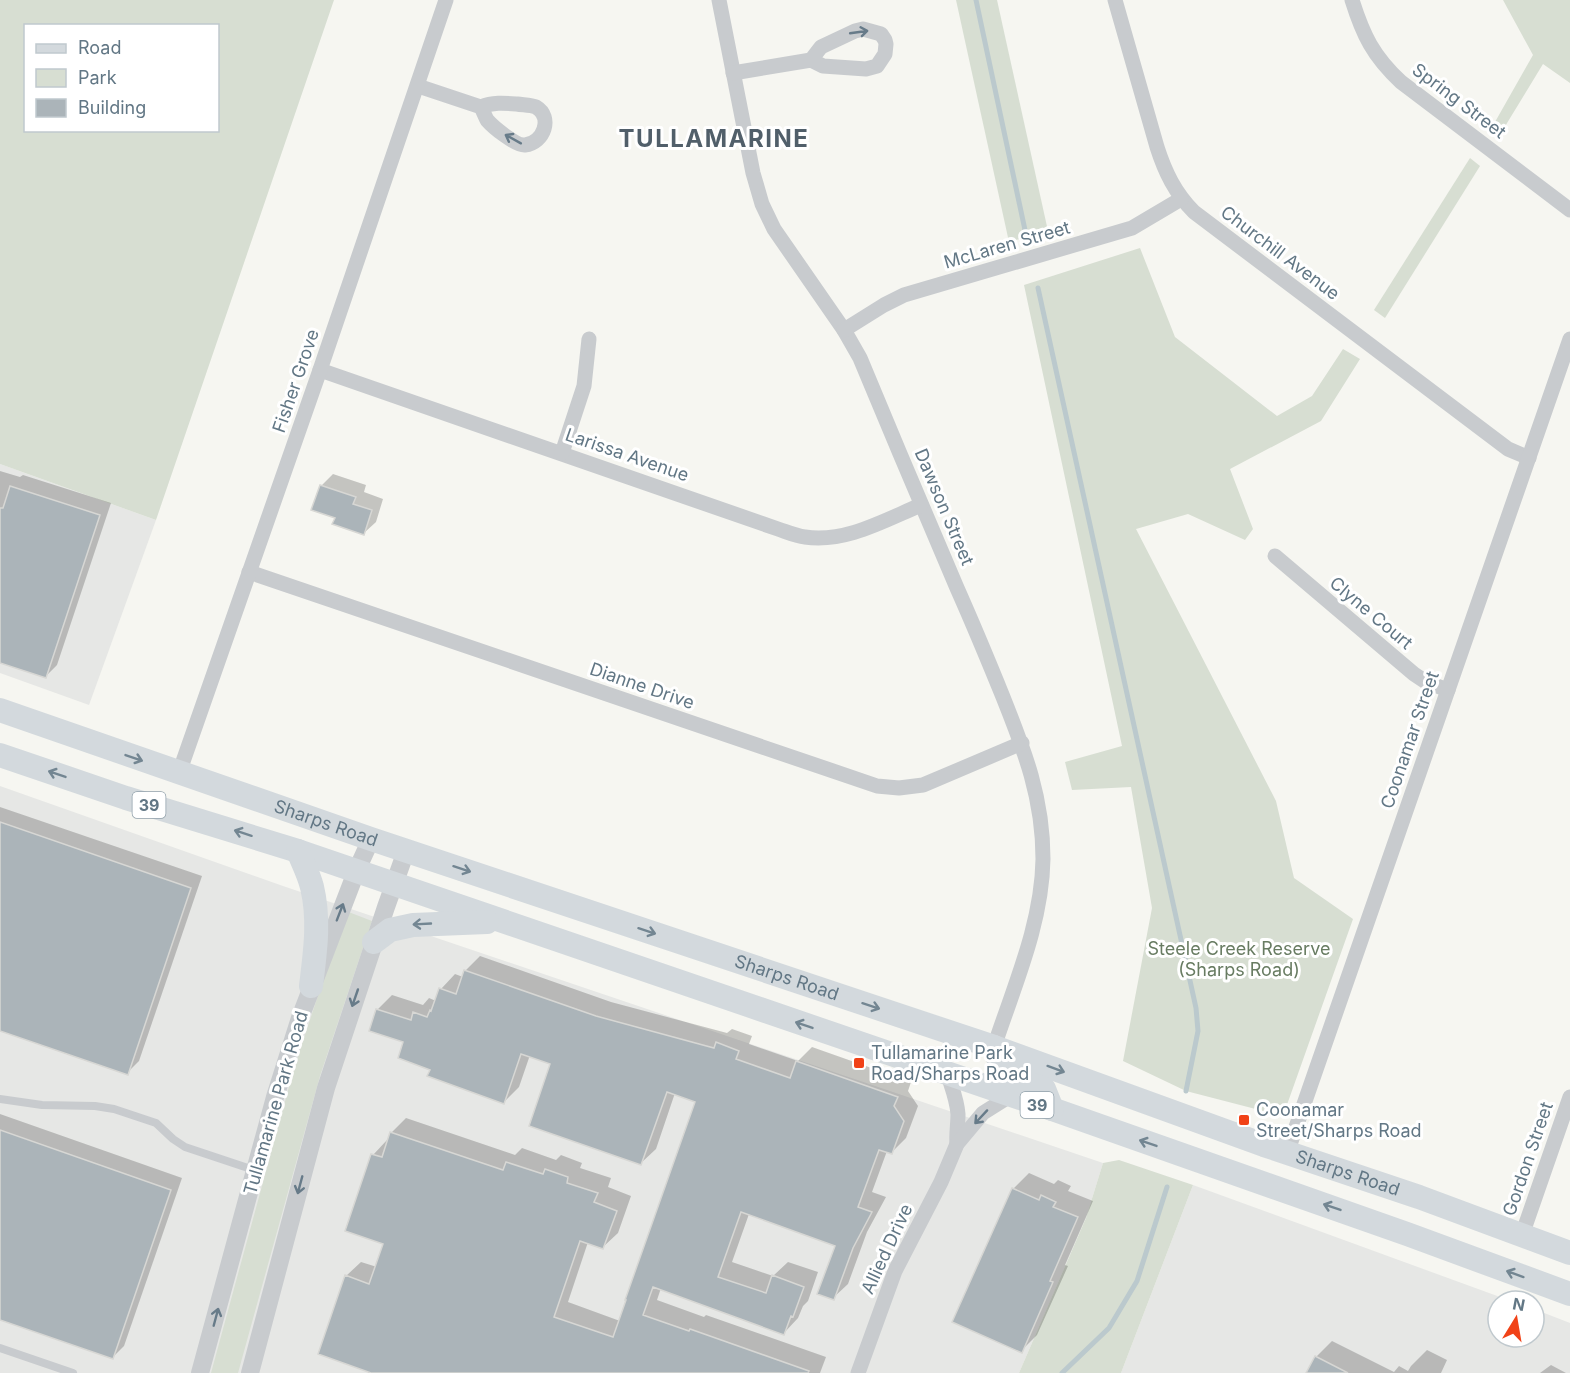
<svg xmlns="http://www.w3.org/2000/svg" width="1570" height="1373" font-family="Inter,sans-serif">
<rect width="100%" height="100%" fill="#f6f6f1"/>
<g fill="#e6e7e5">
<path d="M0,464L156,520L89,705L0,673Z"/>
<path d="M0,786L283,886L1103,1163L1086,1218L1019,1373H0Z"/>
<path d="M1193,1185L1511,1301H1498V1337H1534V1309L1570,1323V1373H1121Z"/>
</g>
<g fill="#d7ded2" fill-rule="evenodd">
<path d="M0,0H334L156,520L0,464ZM26,26H218V130H26Z"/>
<path d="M956,0H997L1048,231L1009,242Z"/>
<path d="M1503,0H1570V83L1543,64L1504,128L1495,122L1533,55Z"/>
<path d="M1470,158L1480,166L1385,318L1374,310Z"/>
<path d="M1140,248L1175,337L1277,416L1312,396L1343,349L1360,359L1321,421L1230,469L1253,529L1245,540L1188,514L1136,529L1276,801L1294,878L1353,919L1283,1116L1186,1091L1123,1061L1152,908L1131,787L1072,790L1065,762L1122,746L1024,285Z"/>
<path d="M346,911L372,921L320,1076L238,1373H211L295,1065Z"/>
<path d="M1119,1160L1193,1185L1121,1373H1019L1086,1218L1103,1163Z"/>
</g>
<g fill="#0003">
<path d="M0,471L20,477L23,475L111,503L57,665L45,677L0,662Z"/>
<path d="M333,474L366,485L364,492L383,499L376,522L364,533L321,486Z"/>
<path d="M0,807L202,876L139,1061L127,1073L0,1029Z"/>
<path d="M480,956L611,1002L727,1033L732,1029L752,1036L749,1044L798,1061L812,1047L911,1082L908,1091L918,1106L906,1138L891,1153L887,1151L872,1192L886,1197L867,1232L848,1284L833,1298L837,1245L749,1214L732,1262L773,1276L788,1262L818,1272L808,1301L803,1306L798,1318L784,1333L661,1288L657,1300L704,1317L706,1315L826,1357L820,1373H368L369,1371L346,1276L361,1262L377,1267L385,1243L373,1155L387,1140L389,1141L392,1132L406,1118L515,1155L522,1148L556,1160L561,1155L582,1163L580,1168L611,1178L608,1187L631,1196L618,1233L603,1247L588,1242L568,1302L620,1321L696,1101L675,1093L656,1149L641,1163L552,1063L530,1055L519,1087L504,1102L432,1069L377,1010L392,995L423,1005L429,998L436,1001L441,989L455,974L463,977L465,971Z"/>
<path d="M0,1114L182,1178L124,1346L113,1357L0,1318Z"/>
<path d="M1029,1173L1054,1184L1058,1180L1071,1186L1068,1191L1093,1201L1065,1265L1068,1266L1037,1335L1021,1351L1013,1189Z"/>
<path d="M1332,1341L1394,1372L1399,1366L1408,1371L1411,1366L1427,1350L1447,1360L1441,1373H1308L1316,1357Z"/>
<path d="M1551,1365L1566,1373H1540Z"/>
</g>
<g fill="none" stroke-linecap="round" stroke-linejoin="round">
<g stroke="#bbc9cd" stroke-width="5">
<path d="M976,0L1025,230"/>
<path d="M1038,288L1196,1008L1198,1031L1186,1091"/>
<path d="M1062,1373L1109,1328L1137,1281L1167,1187"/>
</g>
</g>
<g fill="#abb4b9" stroke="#d7d7d4" stroke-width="1.5">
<path d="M320,485L356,497L353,504L372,510L364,535L332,524L335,518L311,510Z"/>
<path d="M10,486L100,515L46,678L0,663V508H3Z"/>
<path d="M0,822L191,888L128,1075L0,1031Z"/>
<path d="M464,970L596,1016L714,1048L716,1042L739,1051L736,1059L790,1078L796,1061L898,1097L894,1106L904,1121L892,1154L879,1150L858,1207L872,1212L853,1248L834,1300L817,1294L835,1246L741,1212L718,1277L766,1293L772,1275L804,1287L793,1317L791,1316L784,1335L653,1287L643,1315L689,1331L690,1329L809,1371L808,1373H371L318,1354L345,1275L369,1284L383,1244L345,1231L371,1154L382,1157L390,1132L503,1170L506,1162L543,1174L545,1169L568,1177L567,1183L598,1193L594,1202L617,1211L603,1249L580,1241L554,1317L613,1337L626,1300H625L695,1102L667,1092L641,1165L529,1126L550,1064L521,1054L504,1104L427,1076L430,1070L398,1058L403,1042L369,1031L376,1009L411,1020L413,1012L427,1017L430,1010L431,1011L439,988L456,994Z"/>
<path d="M0,1130L171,1190L113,1359L0,1320Z"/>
<path d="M1012,1188L1039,1200L1041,1195L1056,1202L1053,1207L1078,1217L1050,1281L1053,1282L1022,1353L952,1322Z"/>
<path d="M1315,1356L1348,1373H1306Z"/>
</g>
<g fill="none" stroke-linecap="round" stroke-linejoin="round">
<g stroke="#c8cbce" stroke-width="8">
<path d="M0,1099L42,1105L95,1106L114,1109L156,1123L173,1139L185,1147L254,1170"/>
<path d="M0,1348L73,1373"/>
</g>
<g stroke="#c8cbce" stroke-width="15">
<path d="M719,0L753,173L762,204L774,229L844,330L860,358C892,435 924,511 957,588C973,624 988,660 1003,697C1025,752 1043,798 1043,859C1042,924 1014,986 994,1047"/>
<path d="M1115,0L1157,147C1165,172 1175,193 1194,212L1508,449L1529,458"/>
<path d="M1352,0C1363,35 1373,56 1401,82L1570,210"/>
<path d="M733,73L811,60L823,66L866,69L877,66L885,54L886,44L885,40L881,34L863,29L855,31L821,47L811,60"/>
<path d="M418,86L481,107C493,102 504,103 517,104C523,105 531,105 536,107C553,117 544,143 525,145C516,146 493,127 487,120C485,116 483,111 481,107"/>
<path d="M844,330L884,305L904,295L1132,228L1181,199"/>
<path d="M320,370L778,529C787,532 796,536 805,537C846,543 885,520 921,505"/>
<path d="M562,453L584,386L589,339"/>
<path d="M1275,556L1414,674L1426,682L1448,690"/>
<path d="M249,572L877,786L899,788L923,785L1022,743"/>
<path d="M179,773L320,370L446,0"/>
<path d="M948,1075C952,1088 957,1100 958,1114C958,1125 956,1134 957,1144"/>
<path d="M1287,1153L1570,339"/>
<path d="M1522,1235L1570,1097"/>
<path d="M858,1373L895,1271L941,1182L957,1144L983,1113L1010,1096"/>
</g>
<g stroke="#c8cbce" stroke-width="18">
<path d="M200,1373L275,1097L300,1018L356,872L371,839"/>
<path d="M250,1373L326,1088L386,907L406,851"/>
</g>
<g stroke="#d3d9dd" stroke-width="24">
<path id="s1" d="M0,710L371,839L994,1047L1264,1145L1419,1197L1570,1253"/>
<path d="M0,755L126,798L298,851L1052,1109L1407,1234L1570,1294"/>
<path d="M298,851C303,863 309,875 312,887C320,920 315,953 311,986"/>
<path d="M374,942L390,930L413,925L487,922"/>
<path d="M994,1047C1004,1080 1014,1078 1044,1089L1052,1109"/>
</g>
</g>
<defs><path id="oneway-shaft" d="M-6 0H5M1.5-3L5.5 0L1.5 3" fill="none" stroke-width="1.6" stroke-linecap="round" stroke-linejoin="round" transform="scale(1.5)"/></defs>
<g stroke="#677b89">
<use href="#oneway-shaft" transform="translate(859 32) rotate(-8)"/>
<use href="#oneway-shaft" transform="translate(513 139) rotate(-151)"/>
<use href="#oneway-shaft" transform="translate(340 912) rotate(-69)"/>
<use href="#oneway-shaft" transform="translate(355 998) rotate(109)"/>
<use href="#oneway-shaft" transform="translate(981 1117) rotate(133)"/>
<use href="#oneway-shaft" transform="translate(300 1185) rotate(105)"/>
<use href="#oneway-shaft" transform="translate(216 1317) rotate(-75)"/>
</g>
<g stroke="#738692">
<use href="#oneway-shaft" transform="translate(134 758) rotate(19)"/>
<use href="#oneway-shaft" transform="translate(57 774) rotate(-161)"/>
<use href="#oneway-shaft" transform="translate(243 833) rotate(-162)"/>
<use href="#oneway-shaft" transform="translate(462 869) rotate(18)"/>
<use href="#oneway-shaft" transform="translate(422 924) rotate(177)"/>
<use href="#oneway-shaft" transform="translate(647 931) rotate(18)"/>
<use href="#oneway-shaft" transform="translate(871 1006) rotate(18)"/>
<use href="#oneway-shaft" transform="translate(804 1025) rotate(-161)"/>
<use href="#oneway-shaft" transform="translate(1056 1069) rotate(20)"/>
<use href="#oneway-shaft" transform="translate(1148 1143) rotate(-161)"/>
<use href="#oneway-shaft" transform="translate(1332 1207) rotate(-161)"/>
<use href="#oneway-shaft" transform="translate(1515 1274) rotate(-160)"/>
</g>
<g fill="#f14217" stroke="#fff" stroke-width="2">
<rect x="853" y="1057" width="12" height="12" rx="3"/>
<rect x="1238" y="1114" width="12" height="12" rx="3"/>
</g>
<g text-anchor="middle" stroke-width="6" stroke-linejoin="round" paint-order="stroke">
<g fill="#fff" stroke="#91a0aa" stroke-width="1.5">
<rect x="132.5" y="792" width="33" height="26" rx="4.5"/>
<rect x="1020.5" y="1092" width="33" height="26" rx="4.5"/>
</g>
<g font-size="16" font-weight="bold" fill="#627785">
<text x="149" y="811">39</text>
<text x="1037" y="1111">39</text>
</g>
<g font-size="18" fill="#627785" stroke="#fff">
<text transform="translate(1459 101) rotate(37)" y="6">Spring Street</text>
<text transform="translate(1007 245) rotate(-16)" y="6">McLaren Street</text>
<text transform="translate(1280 253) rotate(37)" y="6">Churchill Avenue</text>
<text transform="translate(296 381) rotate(-71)" y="6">Fisher Grove</text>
<text transform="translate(627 455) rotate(19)" y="6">Larissa Avenue</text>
<text transform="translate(944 507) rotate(67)" y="6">Dawson Street</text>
<text transform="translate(1371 613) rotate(40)" y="6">Clyne Court</text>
<text transform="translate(642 686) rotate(19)" y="6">Dianne Drive</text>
<text transform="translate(1410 740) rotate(-71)" y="6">Coonamar Street</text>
<text dy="6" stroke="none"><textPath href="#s1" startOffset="345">Sharps Road</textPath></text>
<text dy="6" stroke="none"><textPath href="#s1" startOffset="831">Sharps Road</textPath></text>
<text transform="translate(276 1103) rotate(-74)" y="6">Tullamarine Park Road</text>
<text transform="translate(1528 1159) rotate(-71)" y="6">Gordon Street</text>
<text dy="6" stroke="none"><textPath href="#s1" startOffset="1425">Sharps Road</textPath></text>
<text transform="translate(887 1249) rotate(-65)" y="6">Allied Drive</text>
</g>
<g font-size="18" fill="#687c62" stroke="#fff">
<text x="1239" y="955">Steele Creek Reserve<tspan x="1239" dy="21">(Sharps Road)</tspan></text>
</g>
<g font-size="18" fill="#627785" stroke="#fff" text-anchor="start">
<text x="871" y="1059">Tullamarine Park<tspan x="871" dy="21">Road/Sharps Road</tspan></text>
<text x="1256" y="1116">Coonamar<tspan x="1256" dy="21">Street/Sharps Road</tspan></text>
</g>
<g font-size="24" font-weight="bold" letter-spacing="1.5" fill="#515f6a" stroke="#fff">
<text x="714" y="147">TULLAMARINE</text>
</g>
</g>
<rect x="24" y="24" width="195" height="108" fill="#ffffff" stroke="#c0c9ce" stroke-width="1.5"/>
<rect x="36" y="44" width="30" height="9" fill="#d3d9dd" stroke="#c0c9ce" stroke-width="1.5"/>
<text x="78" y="54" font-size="18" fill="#627785">Road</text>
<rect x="36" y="69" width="30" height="18" fill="#d7ded2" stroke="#c0c9ce" stroke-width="1.5"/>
<text x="78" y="84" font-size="18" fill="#627785">Park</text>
<rect x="36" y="99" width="30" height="18" fill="#abb4b9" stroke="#c0c9ce" stroke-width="1.5"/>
<text x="78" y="114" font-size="18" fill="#627785">Building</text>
<g transform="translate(1516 1319) rotate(11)"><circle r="28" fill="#ffffff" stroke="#c0c9ce" stroke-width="1.5"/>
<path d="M0-4.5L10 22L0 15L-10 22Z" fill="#f14217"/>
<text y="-9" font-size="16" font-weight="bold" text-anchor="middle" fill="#627785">N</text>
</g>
</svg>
